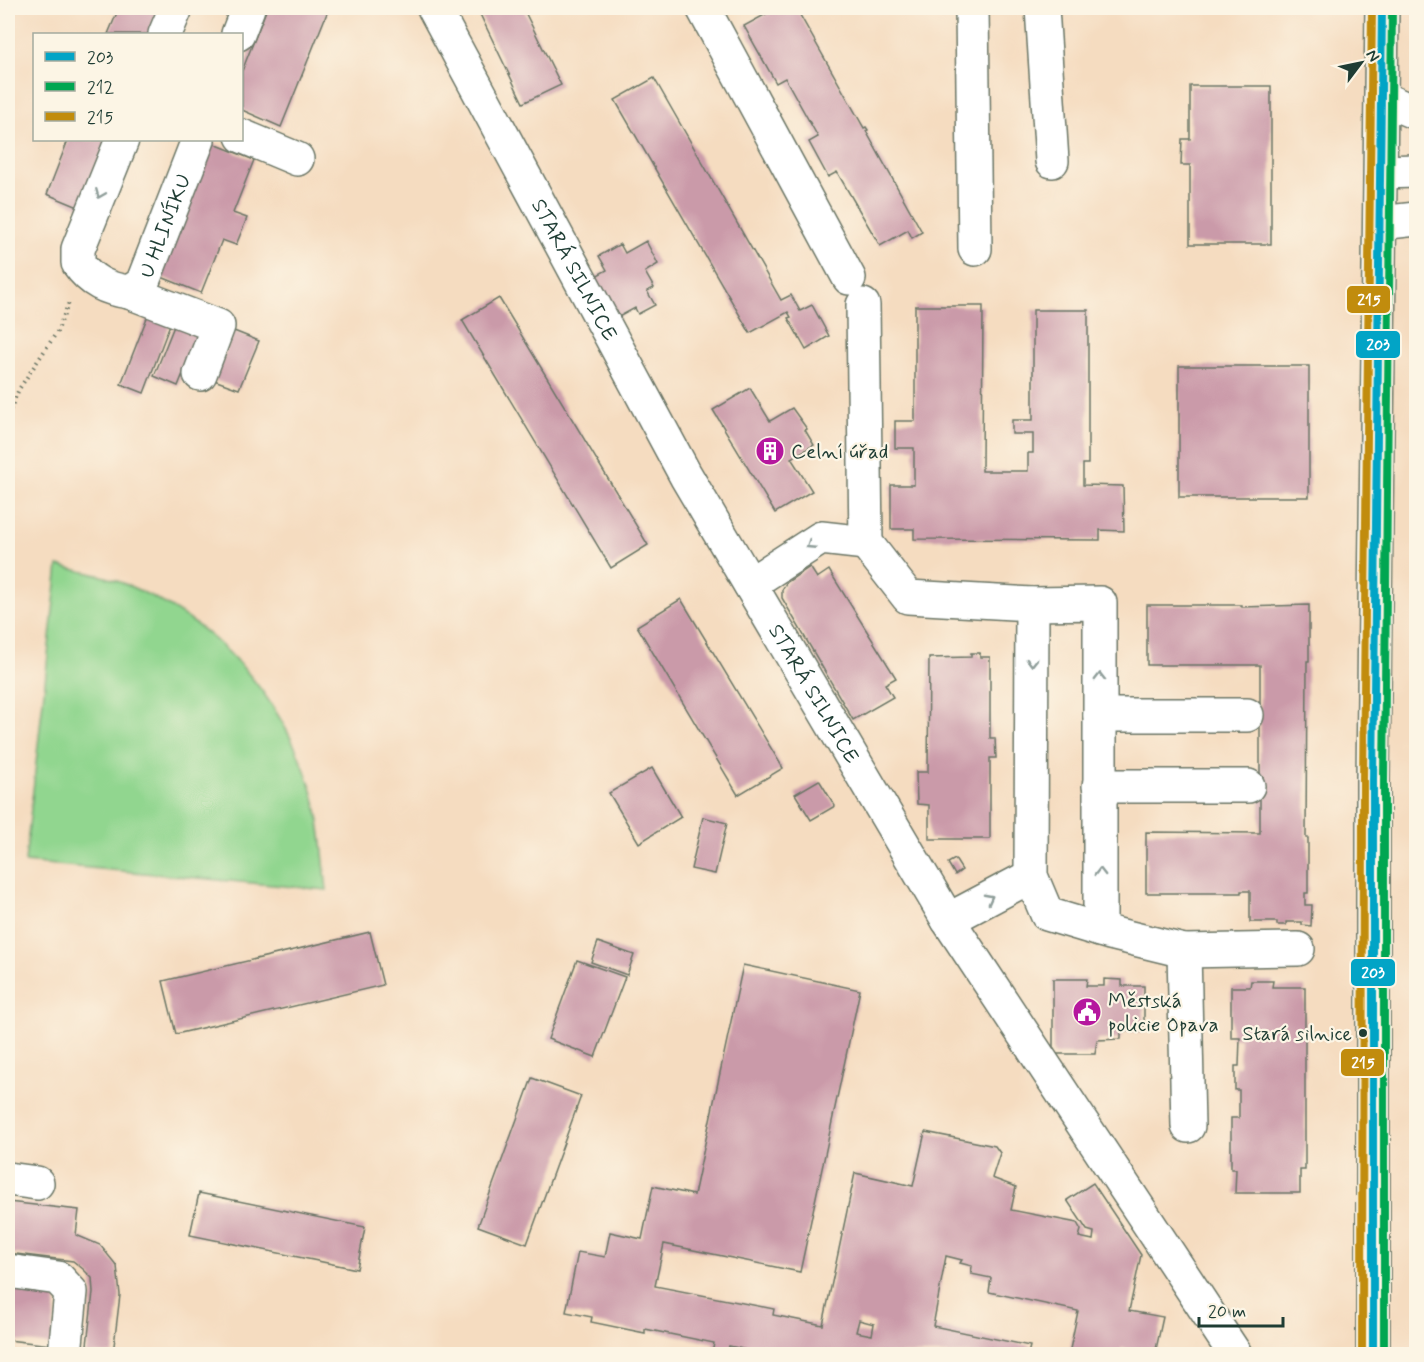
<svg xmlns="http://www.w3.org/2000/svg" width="1424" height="1362" font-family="Mynerve,sans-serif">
<rect width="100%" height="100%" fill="#fcf5e5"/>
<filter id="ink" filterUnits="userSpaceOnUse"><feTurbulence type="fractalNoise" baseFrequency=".0167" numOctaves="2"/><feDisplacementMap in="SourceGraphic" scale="12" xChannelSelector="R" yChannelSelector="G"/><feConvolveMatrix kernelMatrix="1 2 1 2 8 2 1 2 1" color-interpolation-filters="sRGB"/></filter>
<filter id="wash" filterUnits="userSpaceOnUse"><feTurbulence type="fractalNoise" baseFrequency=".008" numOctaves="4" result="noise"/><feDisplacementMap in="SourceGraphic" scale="24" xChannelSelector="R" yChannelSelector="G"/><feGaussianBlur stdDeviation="1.35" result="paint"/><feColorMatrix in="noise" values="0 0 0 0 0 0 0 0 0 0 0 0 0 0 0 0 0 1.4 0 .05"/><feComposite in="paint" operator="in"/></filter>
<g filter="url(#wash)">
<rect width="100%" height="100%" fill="#f5dcc0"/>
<path fill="#91d68f" stroke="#588a62" stroke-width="1.5" d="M58,566C78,571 101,574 120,582C216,620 283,696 313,794C322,825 323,859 327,890L25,862Z"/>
<g id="blocks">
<g fill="#ca9aa9" fill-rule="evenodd">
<path d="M119,8H159L149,34H108Z"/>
<path d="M267,8H329L281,127L242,110V71Z"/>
<path d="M477,8H523L561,85L523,103Z"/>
<path d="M777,8H796L864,128L866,127L868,130L866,131L922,232L912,238L908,230L880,246L837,172L828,177L809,142L818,137L785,78L776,83L744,26Z"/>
<path d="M654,78L781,300L791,295L800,311L812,305L829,336L806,350L788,318L791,317L788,312L750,333L615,100Z"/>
<path d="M1190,86H1271V244H1190V165H1181L1182,139H1190Z"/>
<path d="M68,140H109L83,209L47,194Z"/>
<path d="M212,143L254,160L233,213L247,218L236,245L222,240L201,293L159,276Z"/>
<path d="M646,241L658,264L645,272L654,288L647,291L655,305L638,314L635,308L615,319L592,278L607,270L599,256L620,244L625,253Z"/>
<path d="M499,298L648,545L611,568L462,320Z"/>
<path d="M915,306H983L982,471H1028V453H1033V434H1012V420H1033V310H1088V464H1083V485L1123,486L1124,531L1100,530V540L914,539V529H891V485H914V448H895V421H915Z"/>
<path d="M150,310L172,319L144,393L121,384Z"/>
<path d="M176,321L200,331L178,386L154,376Z"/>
<path d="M234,331L259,341L239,389L214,380Z"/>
<rect x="1179" y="366" width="130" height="131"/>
<path d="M750,388L770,421L792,408L807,429L805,430L814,445L791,458L812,491L775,513L713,410Z"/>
<path d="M810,567L817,578L829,570L896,678L885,684L893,697L853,720L782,598V590L786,583Z"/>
<path d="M681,599L783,768L738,795L637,626Z"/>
<path d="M1147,605H1242V607L1309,605V661H1307L1306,838H1308V893H1305V905H1312L1311,926L1302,925V922H1286V925H1277V922H1250V891H1241V893H1146V832L1260,833V665H1147Z"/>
<path d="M971,653H980V657H990V738H995L996,758H990V839H929V805L917,804L916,772H928L929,658L971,657Z"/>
<path d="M652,768L681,817L639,843L609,793Z"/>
<path d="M819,780L835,806L811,820L795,794Z"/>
<path d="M703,817L727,823L715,874L691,869Z"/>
<path d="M955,859L962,870L955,875L948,863Z"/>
<path d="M370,932L383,985L176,1034L163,981Z"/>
<path d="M598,942L634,955L627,975L591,962Z"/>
<path d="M577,960L625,977L595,1057L548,1039Z"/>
<path d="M743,965L860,990L800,1272L664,1244L655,1286L774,1309L773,1315L823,1325L855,1173L913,1186L925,1132L995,1146L1000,1153L992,1178L1016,1187L1011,1210L1077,1223L1081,1230L1079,1237L1093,1240L1094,1232L1087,1230L1067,1200L1093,1183L1141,1255L1129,1311L1163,1317L1155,1354L1122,1348L1120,1354H1069L1078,1311L989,1292L991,1278L971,1274L972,1266L960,1263L962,1260L946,1256L933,1326L1030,1346L1028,1354H764L729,1346L727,1354H712L714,1343L645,1329V1333L591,1322L592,1317L566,1312L578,1252L605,1257L610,1232L642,1239L653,1186L694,1195ZM859,1320L874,1324L872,1335L856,1332Z"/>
<path d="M1053,979H1087L1086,986H1104V979L1122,980V986H1144V1032L1121,1031V1039L1097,1040L1095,1054H1053Z"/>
<path d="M1251,981H1273L1272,987H1305V1170H1300V1193H1235L1236,1169H1231V1118H1239V1090H1235V1066H1239L1240,1038H1231V987H1250Z"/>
<path d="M532,1078L581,1096L527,1244L478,1226Z"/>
<path d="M199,1193L365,1227L357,1269L190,1235Z"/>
<path d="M8,1202L79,1210L76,1235L100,1245L117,1266L120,1295L113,1354H86L93,1292L92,1278L83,1269L73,1261L8,1253Z"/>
<path d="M8,1288L57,1294L51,1345L8,1340Z"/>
</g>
</g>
</g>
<g filter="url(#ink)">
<use href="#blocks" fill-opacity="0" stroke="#6a7565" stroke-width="1.5"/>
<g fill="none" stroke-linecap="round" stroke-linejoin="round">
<g stroke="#6a7565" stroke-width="36">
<g id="minor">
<path id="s1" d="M434,8L686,476L948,920L1235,1354"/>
<path d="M703,8L849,278"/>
<path d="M972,8L975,249"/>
<path d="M1042,8L1052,161"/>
<path d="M165,34L176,8"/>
<path d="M238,34L248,8"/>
<path d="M1381,98L1416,113"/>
<path d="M242,136L297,159"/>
<path id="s2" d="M122,140L78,249V263C91,282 107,289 129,292L142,284L198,140"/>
<path d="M1381,172L1416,171"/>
<path d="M1380,223L1416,219"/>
<path d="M129,292L218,326L200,374"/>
<path d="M863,305L866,543L908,597L1032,604L1100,603V930"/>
<path d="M750,584L821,538L866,543"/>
<path d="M1032,604L1031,876L1047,914L1110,933L1184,951L1298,949"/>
<path d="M1100,715H1247"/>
<path d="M1099,786H1248"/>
<path d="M948,920L1031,876"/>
<path d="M1184,951L1188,1126"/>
<path d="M8,1179L37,1183"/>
<path d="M8,1271L58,1278L71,1292L65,1354"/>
</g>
</g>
<g stroke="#6a7565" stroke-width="36">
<path id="major" d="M1373,1354V781L1382,8"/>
</g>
<path stroke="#6a7565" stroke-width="4" stroke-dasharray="1.5 4.5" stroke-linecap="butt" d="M8,415L19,389L57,332L70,300"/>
<use href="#minor" stroke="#fff" stroke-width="33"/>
<use href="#major" stroke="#fff" stroke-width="33"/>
<g stroke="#fcf5e5" stroke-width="12">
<path id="bus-1" d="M1373,1354V781L1382,8"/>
</g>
<g stroke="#fcf5e5" stroke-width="12">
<path id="bus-2" d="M1384,1354V781L1392,8"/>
</g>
<g stroke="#fcf5e5" stroke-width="12">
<path id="bus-3" d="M1362,1354L1363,781L1372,8"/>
</g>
<use href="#bus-1" stroke="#02a4c6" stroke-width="8"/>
<use href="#bus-2" stroke="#00a651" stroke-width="8"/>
<use href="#bus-3" stroke="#c18c0d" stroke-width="8"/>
</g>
<defs><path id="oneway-chevron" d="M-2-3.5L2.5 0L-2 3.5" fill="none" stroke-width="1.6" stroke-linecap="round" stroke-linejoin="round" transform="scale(1.5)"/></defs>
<g stroke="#8f9e9a">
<use href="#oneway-chevron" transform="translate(100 194) rotate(112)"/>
<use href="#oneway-chevron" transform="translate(810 545) rotate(147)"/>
<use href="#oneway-chevron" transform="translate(1032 662) rotate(90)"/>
<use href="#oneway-chevron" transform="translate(1100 677) rotate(-90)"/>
<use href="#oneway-chevron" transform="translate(1100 872) rotate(-90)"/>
<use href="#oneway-chevron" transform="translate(989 898) rotate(-28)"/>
</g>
</g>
<defs>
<g id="building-disc" transform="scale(1.5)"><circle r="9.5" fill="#b5179e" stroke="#fcf5e5"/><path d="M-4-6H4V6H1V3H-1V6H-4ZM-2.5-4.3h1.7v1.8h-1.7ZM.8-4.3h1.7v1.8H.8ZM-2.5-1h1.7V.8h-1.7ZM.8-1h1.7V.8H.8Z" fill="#fff"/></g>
<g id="civic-disc" transform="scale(1.5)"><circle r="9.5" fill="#b5179e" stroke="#fcf5e5"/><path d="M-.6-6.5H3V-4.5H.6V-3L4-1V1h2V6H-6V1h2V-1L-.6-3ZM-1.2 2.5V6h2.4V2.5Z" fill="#fff"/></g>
</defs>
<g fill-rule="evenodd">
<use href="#building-disc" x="770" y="451"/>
<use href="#civic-disc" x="1087" y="1012"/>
</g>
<circle fill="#1f3d34" stroke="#fcf5e5" stroke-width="2" cx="1363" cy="1033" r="5"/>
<g text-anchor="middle" stroke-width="4.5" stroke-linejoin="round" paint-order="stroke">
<g font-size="20" fill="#1f3d34" stroke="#fcf5e5" text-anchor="end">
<text x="1352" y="1040">Stará silnice</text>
</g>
<g font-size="21" fill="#1f3d34" stroke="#fcf5e5">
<text dy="7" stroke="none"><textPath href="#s2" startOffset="270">U HLINÍKU</textPath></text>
<text dy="7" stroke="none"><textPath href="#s1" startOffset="297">STARÁ SILNICE</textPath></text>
<text dy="7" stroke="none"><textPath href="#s1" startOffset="784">STARÁ SILNICE</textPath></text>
</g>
<g font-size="21" fill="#1f3d34" stroke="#fcf5e5" text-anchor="start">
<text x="791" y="458">Celní úřad</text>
<text x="1108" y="1007">Městská<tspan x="1108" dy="24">policie Opava</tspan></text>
</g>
</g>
<g stroke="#fcf5e5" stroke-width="2">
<rect x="1346" y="285" width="45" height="29" rx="6" fill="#c18c0d"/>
<rect x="1355" y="330" width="46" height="29" rx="6" fill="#02a4c6"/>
<rect x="1350" y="958" width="46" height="29" rx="6" fill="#02a4c6"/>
<rect x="1340" y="1048" width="45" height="29" rx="6" fill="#c18c0d"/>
</g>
<g font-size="16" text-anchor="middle" font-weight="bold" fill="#fff">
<text x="1369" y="305">215</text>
<text x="1378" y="350">203</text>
<text x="1373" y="978">203</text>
<text x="1363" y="1068">215</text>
</g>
<rect width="1424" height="1362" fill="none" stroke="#fcf5e5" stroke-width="30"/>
<rect x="33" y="33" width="210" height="108" fill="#fcf5e5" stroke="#a4ab9e" stroke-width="1.5"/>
<rect x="45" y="52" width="30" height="9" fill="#02a4c6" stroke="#a4ab9e" stroke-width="1.5"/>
<text x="87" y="63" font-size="18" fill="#1f3d34">203</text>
<rect x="45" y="82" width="30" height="9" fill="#00a651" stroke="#a4ab9e" stroke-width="1.5"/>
<text x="87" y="93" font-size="18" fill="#1f3d34">212</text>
<rect x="45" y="112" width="30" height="9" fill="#c18c0d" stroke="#a4ab9e" stroke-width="1.5"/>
<text x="87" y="123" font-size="18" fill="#1f3d34">215</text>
<g transform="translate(1361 63) rotate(58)" stroke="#fcf5e5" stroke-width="4.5" paint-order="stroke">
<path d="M0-4.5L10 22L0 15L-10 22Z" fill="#1f3d34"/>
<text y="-9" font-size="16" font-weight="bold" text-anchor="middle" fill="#1f3d34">N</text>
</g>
<path d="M1199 1317v9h84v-9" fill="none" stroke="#1f3d34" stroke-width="3"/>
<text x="1208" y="1317" font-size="18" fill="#1f3d34" stroke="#fcf5e5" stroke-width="4.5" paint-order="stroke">20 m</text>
</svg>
